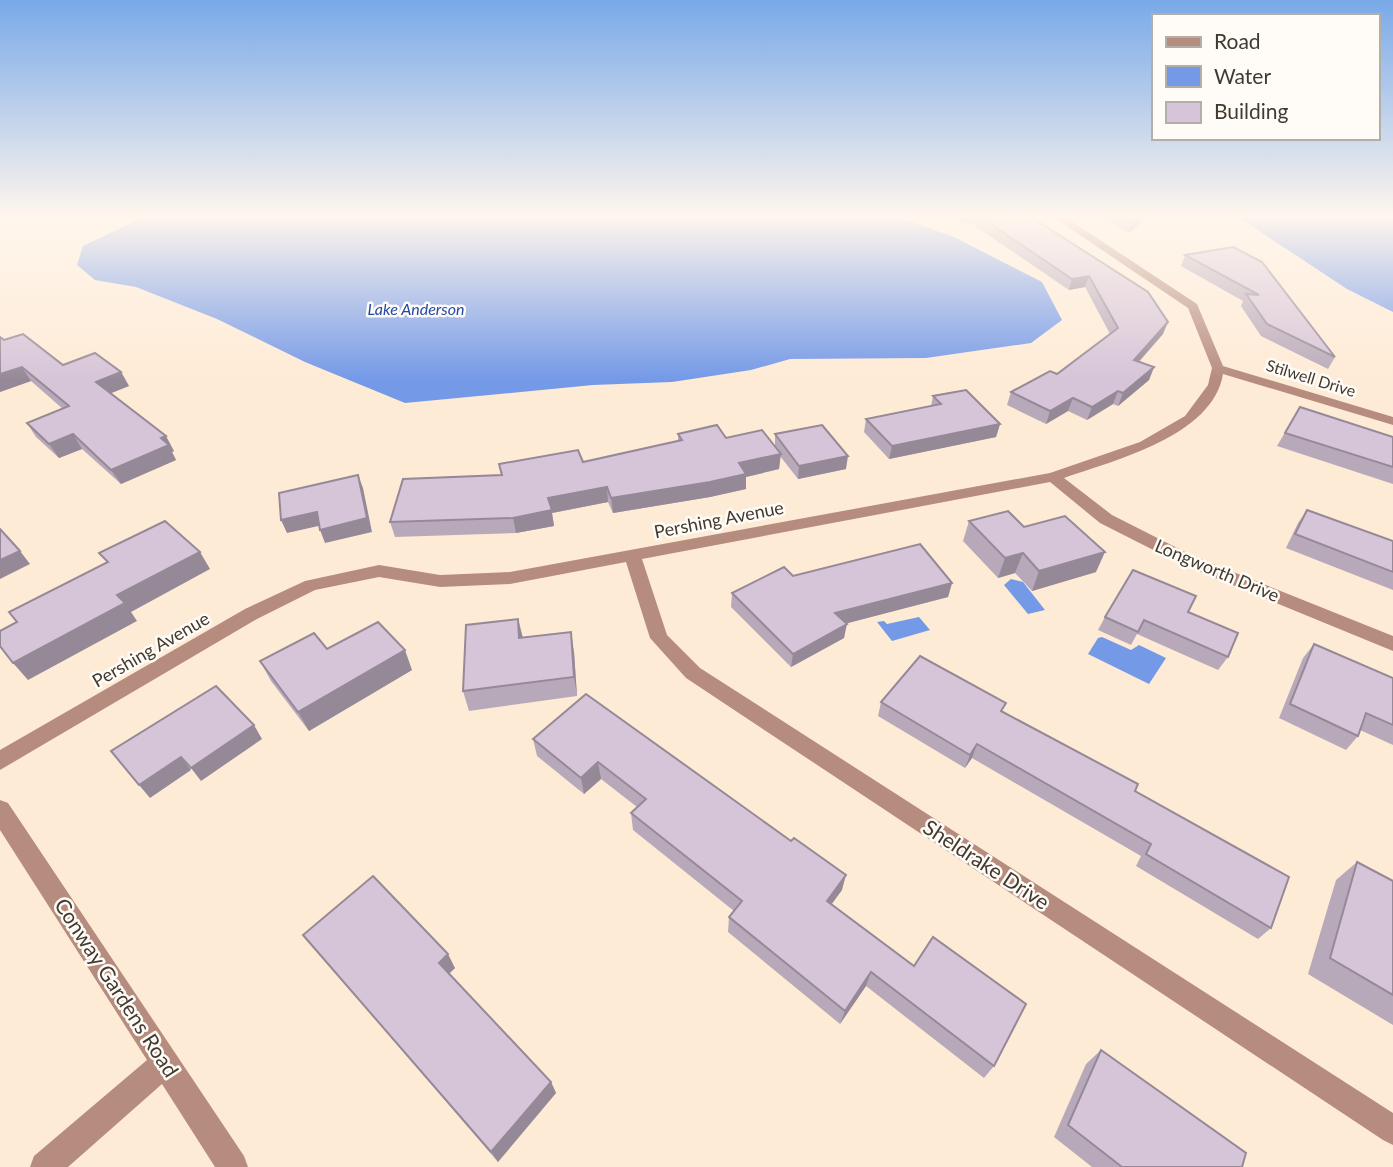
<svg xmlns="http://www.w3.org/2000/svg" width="1393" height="1167" font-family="Lato,sans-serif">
<rect width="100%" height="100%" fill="#feebd6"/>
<g fill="#7499e7">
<path d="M144,217H898L954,237L1042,282L1062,320L1031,343L926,358L790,359L751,370L672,382L593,385L405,403L305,362L217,319L136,287L95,280L77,265L83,246Z"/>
<path d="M1238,217H1393V312L1347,289Z"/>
<path d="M1011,579L1023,582L1045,610L1028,614L1004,585Z"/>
<path d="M919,617L930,630L892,641L877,622L884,621L887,624Z"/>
<path d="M1102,637L1131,650L1139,645L1166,658L1149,684L1088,654L1098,638Z"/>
</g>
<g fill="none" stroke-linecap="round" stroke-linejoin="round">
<g fill="#b68c7f" fill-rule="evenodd">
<path d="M1053,217H1065L1197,304L1223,366L1393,417V425L1223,374C1213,436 1115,460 1064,478L1112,515L1191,555L1393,636V651L1179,563L1100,523L1050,482L642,559L667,635L700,668L1393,1113V1145L1383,1140L686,678L650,638L626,562L510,584L440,587L379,577L315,590L257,619L0,770V750L245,609L305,581L379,565L440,575L510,572L1050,473L1140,442L1185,416L1208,385L1212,368L1188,308Z"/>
<path d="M0,800L8,803L244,1156L248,1167H215L162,1084L68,1167H30L34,1156L147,1060L0,830Z"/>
</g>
</g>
<g fill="#b8a9ba">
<path d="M954,217H1031L1163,334L1139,362L1154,367L1149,380L1118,406L1113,404L1087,420L1068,411L1046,424L1007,405L1011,392L1057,374L1110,334L1085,287L1069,290L969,222L962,223Z"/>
<path d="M1101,217H1148L1129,233Z"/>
<path d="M1233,247L1335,357L1328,369L1261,336L1241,306L1243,301L1181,266L1185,255Z"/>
<path d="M0,337L4,340L63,365L121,372L129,386L111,393L174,451L172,452L176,460L121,484L82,449L59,458L36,437L27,423L63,409L31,381L0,392Z"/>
<path d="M933,396L1000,424L996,437L889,459L864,432L866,419L931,406Z"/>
<path d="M1300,407L1393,437V484L1277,446Z"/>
<path d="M678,434L726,438L775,446V434L846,469L798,479L780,456L779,469L746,477V489L710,497L613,513L608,502L552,513L554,526L516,533L395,537L390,522L501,475L499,464L583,462L678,441Z"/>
<path d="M1307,510L1393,541V590L1286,548L1298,523Z"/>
<path d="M969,521L1024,527L1096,572L1032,591L1015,573L998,578L963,541Z"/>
<path d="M793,576L952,583L948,597L846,623L844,638L791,667L731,607L732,593Z"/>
<path d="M1188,612L1228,657L1218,670L1137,634L1131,645L1098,630L1105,617Z"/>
<path d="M518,619L523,638L574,652L577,696L469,711L463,691Z"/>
<path d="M1314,644L1393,678V745L1360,730L1358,736L1346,750L1279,718L1303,658Z"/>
<path d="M327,649L412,670L309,731L271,681L260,661Z"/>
<path d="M586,694L842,890L831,904L994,1066L984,1078L866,986L840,1024L728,932L729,917L734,911L633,830L631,813L637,807L601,779L584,794L537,756L533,739Z"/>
<path d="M881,702L1003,712L1135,791L1271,928L1258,939L1136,866L1141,856L972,758L965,768L878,716Z"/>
<path d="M1357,862L1393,881V1025L1308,974L1336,880Z"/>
<path d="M303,935L455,968L449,974L551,1082L556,1093L498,1162Z"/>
<path d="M1101,1050L1242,1167H1092L1054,1137L1086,1064Z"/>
</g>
<g fill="#968997">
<path d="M964,217H970L969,222L962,223Z"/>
<path d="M1140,217H1148L1129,233L1133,223Z"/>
<path d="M1089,276L1085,287L1069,290L1072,279Z"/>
<path d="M1168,322L1163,334L1129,372L1134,360Z"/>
<path d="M22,367L31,381L0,392V374Z"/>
<path d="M1154,367L1149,380L1118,406L1123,393Z"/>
<path d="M121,372L129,386L104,396L96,382Z"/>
<path d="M1118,391L1113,404L1087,420L1092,407Z"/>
<path d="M1073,398L1068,411L1046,424L1050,411Z"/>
<path d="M1000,424L996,437L889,459L892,446Z"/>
<path d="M73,434L82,449L59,458L49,444Z"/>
<path d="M166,436L174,451L172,452L176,460L121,484L111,470Z"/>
<path d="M781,454L779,469L746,477V489L710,497L613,513L611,498L739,463Z"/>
<path d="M848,456L846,469L798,479L799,466Z"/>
<path d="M358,475L363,488L372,532L325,543L320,530Z"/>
<path d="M607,487L608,502L552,513L554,526L516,533L513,518L548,498Z"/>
<path d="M317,512L323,525L287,533L281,520Z"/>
<path d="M20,551L30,564L0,579V560Z"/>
<path d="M200,552L210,569L131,612L137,621L28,680L13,663L117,595Z"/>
<path d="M1105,552L1096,572L1032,591L1039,571Z"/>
<path d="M1023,553L1015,573L998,578L1005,558Z"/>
<path d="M952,583L948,597L833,627L835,613Z"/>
<path d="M518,619L523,639L519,638Z"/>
<path d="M847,624L844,638L791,667L793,654Z"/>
<path d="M571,632L574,652L577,696L574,677Z"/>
<path d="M405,650L412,670L309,731L298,712Z"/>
<path d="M254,725L262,739L201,781L191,768Z"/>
<path d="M977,744L972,758L965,768L970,755Z"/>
<path d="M181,757L191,770L150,798L139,785Z"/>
<path d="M598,762L601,779L584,794L581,778Z"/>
<path d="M846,875L842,890L823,916L827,901Z"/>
<path d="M448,954L455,968L446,976L439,963Z"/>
<path d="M871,972L866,986L840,1024L845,1011Z"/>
<path d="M551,1082L556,1093L498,1162L491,1152Z"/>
</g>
<g fill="#d6c4d8" stroke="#968997" stroke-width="2">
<path d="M980,217H1031L1148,292L1168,322L1134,360L1154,367L1123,393L1118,391L1092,407L1073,398L1050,411L1011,392L1050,371L1057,374L1118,328L1089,276L1072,279Z"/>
<path d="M1122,217H1140L1133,223Z"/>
<path d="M1233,247L1262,262L1335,357L1267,324L1246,294L1259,295L1185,255Z"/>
<path d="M23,334L63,365L95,353L121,372L96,382L166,436L161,438L169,445L111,470L73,434L49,444L27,423L69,406L22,367L0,374V337L4,340Z"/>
<path d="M966,390L1000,424L892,446L866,419L941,404L933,396Z"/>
<path d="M1300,407L1393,437V467L1285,433Z"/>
<path d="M717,425L726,438L762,430L781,454L739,463L746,474L710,482L611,498L607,487L548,498L552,510L513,518L390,522L403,479L502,475L499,464L578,450L583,462L682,440L678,434Z"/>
<path d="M822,425L848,456L799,466L775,434Z"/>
<path d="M358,475L367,518L320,530L317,512L281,520L279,493Z"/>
<path d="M1307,510L1393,541V572L1295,534Z"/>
<path d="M1008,511L1024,527L1065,516L1105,552L1039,571L1023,553L1005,558L969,521Z"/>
<path d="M165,521L200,552L117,595L125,603L13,663L0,646V631L17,622L9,612L108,562L99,553Z"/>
<path d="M0,529L20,551L0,560Z"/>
<path d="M920,544L952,583L835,613L847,624L793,654L732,593L784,567L793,576Z"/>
<path d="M1133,570L1196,596L1188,612L1238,633L1228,657L1144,620L1138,632L1105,617Z"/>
<path d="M518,619L519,638L571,632L574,677L463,691L466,625Z"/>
<path d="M378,622L405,650L298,712L260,661L314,633L327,649Z"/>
<path d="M1314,644L1393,678V725L1366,713L1358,736L1290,704Z"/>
<path d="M920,656L1006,703L1001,711L1138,784L1135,791L1289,877L1271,928L1146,854L1151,844L977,744L970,755L881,702Z"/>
<path d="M216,686L254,725L191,768L181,757L139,785L111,751Z"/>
<path d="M586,694L791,841L794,838L846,875L827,901L914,966L933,937L1026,1004L994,1066L871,972L845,1011L729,917L742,901L631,813L646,799L598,762L581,778L533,739Z"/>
<path d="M1357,862L1393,881V995L1330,958Z"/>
<path d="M373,876L448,954L439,963L551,1082L491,1152L303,935Z"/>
<path d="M1101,1050L1246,1153L1242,1167H1122L1068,1125Z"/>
</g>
<linearGradient id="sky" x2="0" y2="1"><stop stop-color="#79a9e8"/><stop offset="0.57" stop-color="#fff6ed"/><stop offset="1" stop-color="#fff6ed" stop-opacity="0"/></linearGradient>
<rect width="1393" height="380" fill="url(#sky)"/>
<g text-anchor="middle" stroke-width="5" stroke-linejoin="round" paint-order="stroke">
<g font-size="16" font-style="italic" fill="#254aa5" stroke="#fffbf6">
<text x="416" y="315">Lake Anderson</text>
</g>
<g font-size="16" fill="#413a31" stroke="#fffbf6">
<text transform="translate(1311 378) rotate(17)" y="6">Stilwell Drive</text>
</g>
<g font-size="18" fill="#413a31" stroke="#fffbf6">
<text transform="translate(719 520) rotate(-11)" y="6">Pershing Avenue</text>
<text transform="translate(1217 571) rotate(23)" y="6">Longworth Drive</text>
<text transform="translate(151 650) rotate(-30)" y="6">Pershing Avenue</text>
</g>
<g font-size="21" fill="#413a31" stroke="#fffbf6">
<text transform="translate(986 865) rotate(33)" y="7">Sheldrake Drive</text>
<text transform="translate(116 988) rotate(57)" y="7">Conway Gardens Road</text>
</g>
</g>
<rect x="1152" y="14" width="228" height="126" fill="#fffbf6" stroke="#b3aea7" stroke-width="2"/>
<rect x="1166" y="37" width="35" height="10" fill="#b68c7f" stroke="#b3aea7" stroke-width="2"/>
<text x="1214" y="49" font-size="21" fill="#413a31">Road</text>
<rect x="1166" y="66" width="35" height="21" fill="#7499e7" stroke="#b3aea7" stroke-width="2"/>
<text x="1214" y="84" font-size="21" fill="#413a31">Water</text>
<rect x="1166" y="102" width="35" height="21" fill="#d6c4d8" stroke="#b3aea7" stroke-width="2"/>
<text x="1214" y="119" font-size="21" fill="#413a31">Building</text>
</svg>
